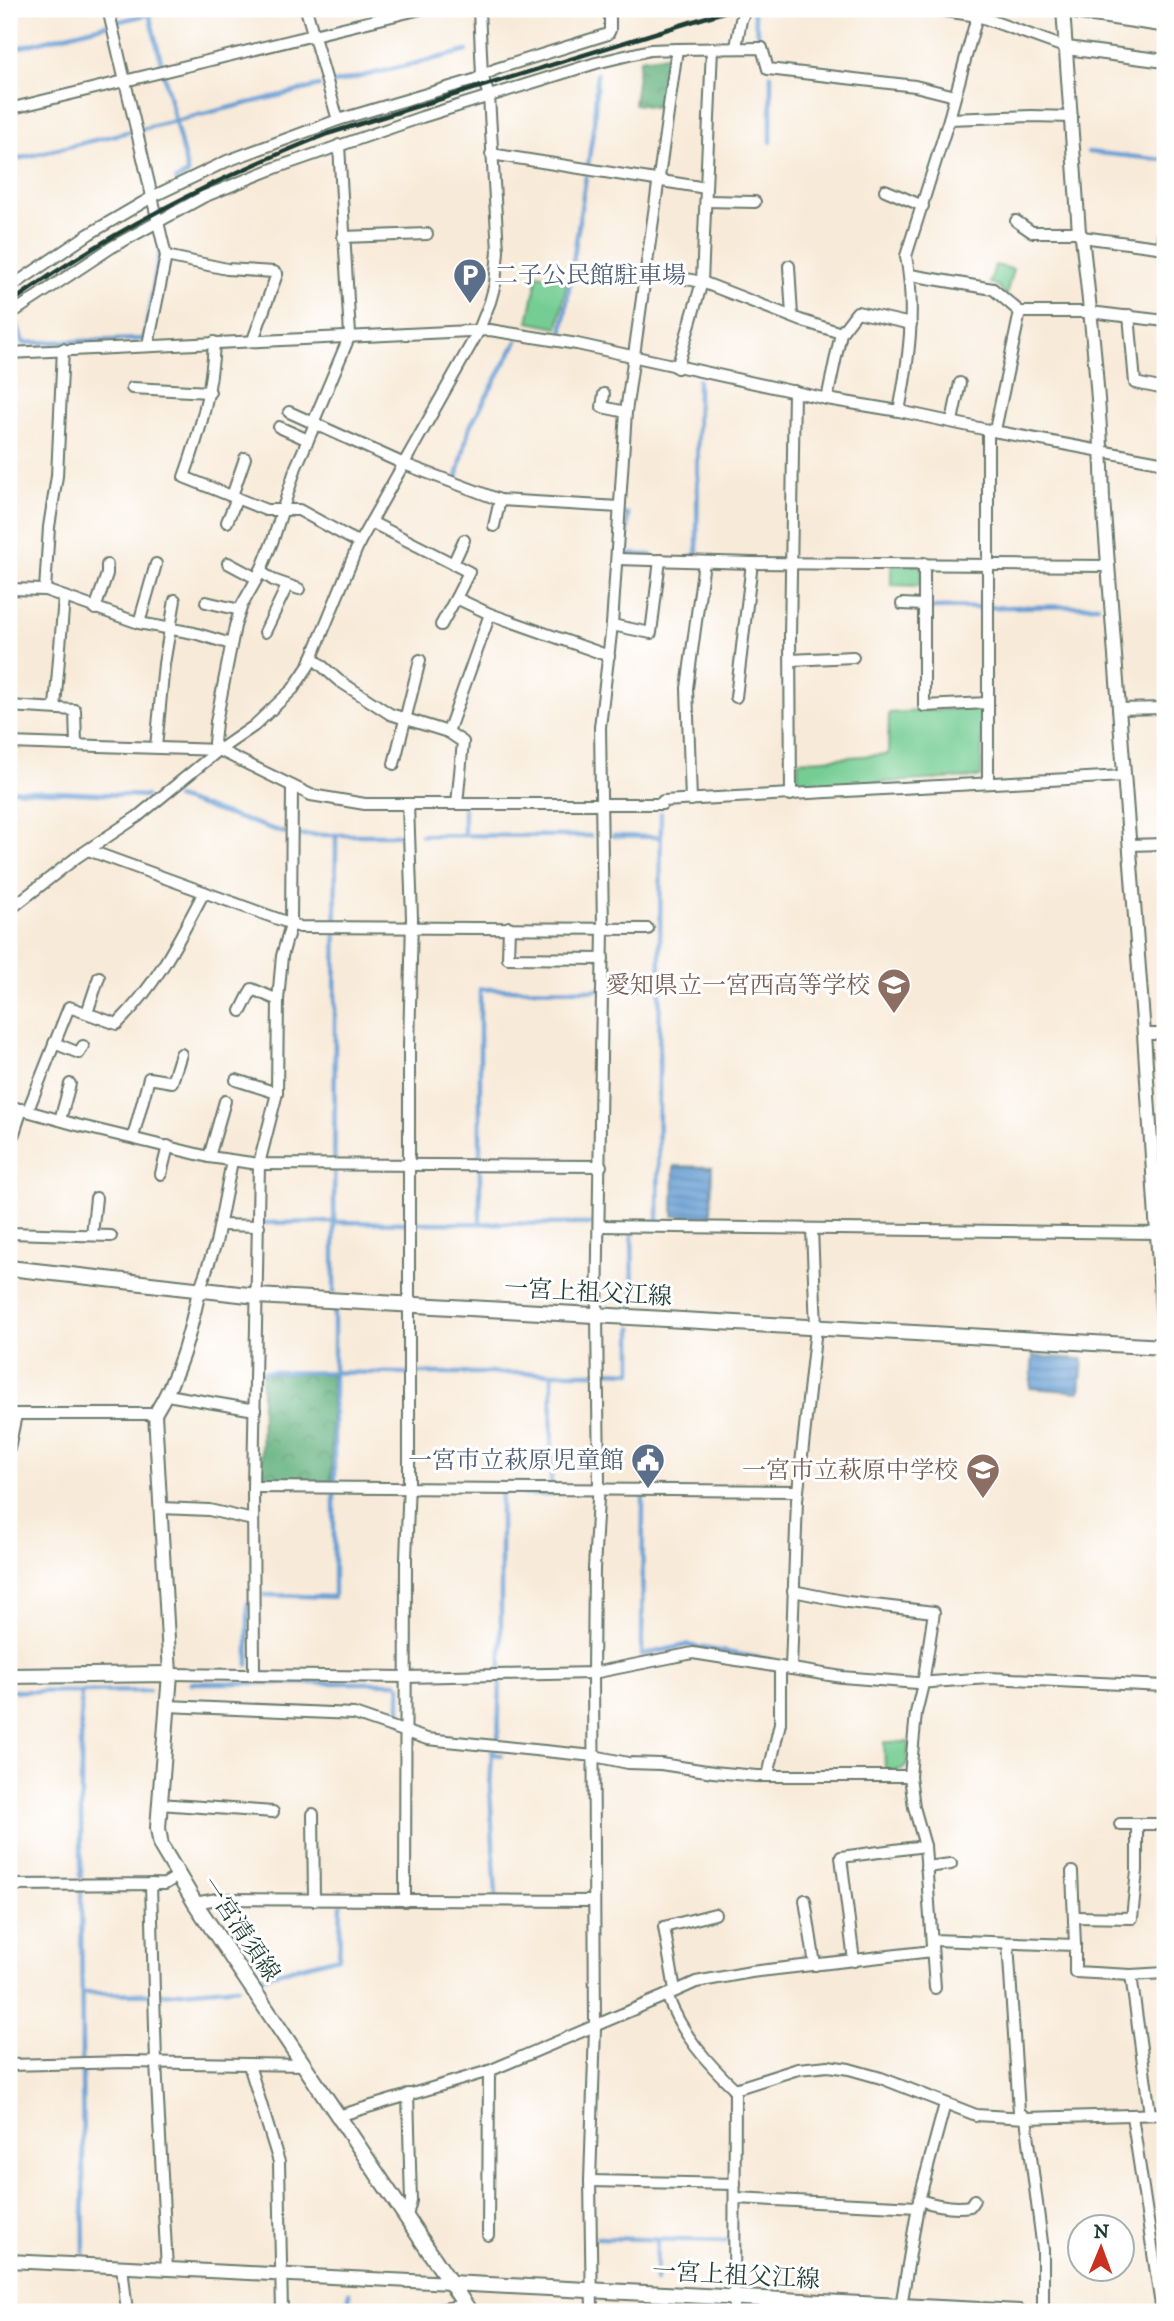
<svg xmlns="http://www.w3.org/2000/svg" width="1174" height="2321" font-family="'IM FELL DW Pica','Noto Serif JP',serif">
<defs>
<pattern id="forest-crowns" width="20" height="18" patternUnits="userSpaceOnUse" patternTransform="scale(1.75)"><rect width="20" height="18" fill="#60b07d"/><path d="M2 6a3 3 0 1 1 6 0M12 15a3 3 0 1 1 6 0" fill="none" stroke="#4f9067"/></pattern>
<pattern id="water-rules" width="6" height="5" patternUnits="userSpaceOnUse" patternTransform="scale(1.75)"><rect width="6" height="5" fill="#669ed4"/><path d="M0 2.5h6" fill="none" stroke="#5382ad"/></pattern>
</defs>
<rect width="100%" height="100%" fill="#fff"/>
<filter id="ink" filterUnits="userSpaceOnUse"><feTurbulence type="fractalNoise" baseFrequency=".0143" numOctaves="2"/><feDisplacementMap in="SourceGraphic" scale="14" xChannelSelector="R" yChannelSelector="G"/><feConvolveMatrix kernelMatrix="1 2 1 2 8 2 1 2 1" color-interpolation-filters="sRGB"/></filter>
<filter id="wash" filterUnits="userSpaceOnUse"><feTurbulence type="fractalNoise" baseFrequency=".00686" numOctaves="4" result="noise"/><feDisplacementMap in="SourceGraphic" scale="28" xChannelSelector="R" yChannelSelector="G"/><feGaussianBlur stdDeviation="1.57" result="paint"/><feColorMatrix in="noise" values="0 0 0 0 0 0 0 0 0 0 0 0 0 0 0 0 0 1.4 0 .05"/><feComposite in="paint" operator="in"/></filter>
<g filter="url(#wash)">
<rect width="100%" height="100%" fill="#f8ead8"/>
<g fill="url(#forest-crowns)" stroke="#407658" stroke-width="2">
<path d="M670,55L662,108L634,104L640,59Z"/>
<path d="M262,1374H332L331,1483H266L261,1478Z"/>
</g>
<g fill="#75cd93" stroke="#4a8564" stroke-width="2">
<path d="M995,265L1013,269L1006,296L998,286L990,283Z"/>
<path d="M538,274L567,280L558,328L528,322Z"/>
<path d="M891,564L922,565L921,586L891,585Z"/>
<path d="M983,707L981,777L798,787V761L888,754L889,713Z"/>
<path d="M884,1742H909L907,1765L902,1770H885Z"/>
</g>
<g fill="url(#water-rules)" stroke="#426e84" stroke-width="2">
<path d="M674,1166L712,1167L711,1216H673Z"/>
<path d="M1033,1356L1083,1359L1080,1392L1030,1388Z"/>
</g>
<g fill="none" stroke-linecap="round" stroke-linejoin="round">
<g stroke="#669ed4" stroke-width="4.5">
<path d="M148,9L162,65"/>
<path d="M753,12L760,43"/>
<path d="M116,22L171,9"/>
<path d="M9,50L106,25"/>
<path d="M164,75L188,174L176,180"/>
<path d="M771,75V142"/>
<path d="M330,84L467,51"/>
<path d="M142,129L319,86"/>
<path d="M1088,152L1165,160"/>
<path d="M9,161L132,131"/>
<path d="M588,165L594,124L597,74"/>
<path d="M15,317L23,343L144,339L160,250"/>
<path d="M562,335L586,176"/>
<path d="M457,478L469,428L517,341"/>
<path d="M625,514H628L626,554L651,555"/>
<path d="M691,556H697L698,380"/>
<path d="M929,612V608L1098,606"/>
<path d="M9,790L146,796"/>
<path d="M176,798L285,833"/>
<path d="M464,808V835"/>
<path d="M295,835H404"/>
<path d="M421,835L590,836"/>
<path d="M613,836L661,837"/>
<path d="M654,1222H658L661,813"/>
<path d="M263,1223L334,1222L336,835"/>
<path d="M416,1223L597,1224"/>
<path d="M480,1223V989L594,990L612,987H660"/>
<path d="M632,1233L633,1310"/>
<path d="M334,1292V1222L406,1223"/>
<path d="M606,1371L632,1372V1328"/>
<path d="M262,1372L407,1373"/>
<path d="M414,1373H595"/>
<path d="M334,1483V1310"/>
<path d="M551,1483L552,1373"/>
<path d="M524,1494L551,1495"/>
<path d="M643,1498L642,1655L687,1645L770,1660"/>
<path d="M264,1595L334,1597V1494"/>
<path d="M248,1665V1603"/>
<path d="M501,1670V1493H505"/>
<path d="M191,1683H397L400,1686V1722"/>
<path d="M9,1691L81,1692"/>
<path d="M498,1741L500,1680"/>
<path d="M81,1877V1692L149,1691"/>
<path d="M81,1889L82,2059"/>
<path d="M496,1897L490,1789L492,1751H494V1754L501,1755"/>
<path d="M260,1977L339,1957L341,1905"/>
<path d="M82,1993L149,1994"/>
<path d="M160,1994L238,1987"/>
<path d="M82,2070L84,2253"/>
<path d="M597,2238L729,2241L730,2238"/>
<path d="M656,2281L657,2240"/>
<path d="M349,2292V2312"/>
<path d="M743,2311L763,2312"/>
<path d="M656,2312L657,2307L727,2310"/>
</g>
</g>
</g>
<g filter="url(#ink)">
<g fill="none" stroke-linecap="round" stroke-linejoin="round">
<g stroke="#6b7a6d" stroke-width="14">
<g id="minor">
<path d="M108,9L166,256L148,345"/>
<path d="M306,9L338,120"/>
<path d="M932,9L978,16L1067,48"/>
<path d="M736,47L741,20L745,11"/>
<path d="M9,109L421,9"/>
<path d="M949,119L1032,116L1072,117"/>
<path d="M491,154L706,188"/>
<path d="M885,190L923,206"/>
<path d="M706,201L755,202"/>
<path d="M1016,221L1032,232H1079"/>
<path d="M343,237L427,234"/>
<path d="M1082,237L1165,248"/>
<path d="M1162,247L1165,208"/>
<path d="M166,256L227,269L274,272L277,274L253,340"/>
<path d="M789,266L792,316"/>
<path d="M645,271L702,282L800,320L841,333L857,312L911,324"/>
<path d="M910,275L993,289L1020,312H1090L1165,321"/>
<path d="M9,288L89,234L154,196L227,161L338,120L474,80L496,69L608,34L610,30V9"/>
<path d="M9,315L112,247L203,197L275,168L422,117L596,63L650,50L677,49"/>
<path d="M1129,315L1135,383L1165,389"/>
<path d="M214,342C212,390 200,432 184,477L266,510H299L359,543"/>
<path d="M9,353L490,330L577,344L827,399L899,411L988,430L1165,463"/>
<path d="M677,368L702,282L712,48"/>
<path d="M132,388L210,392"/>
<path d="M604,394L602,407L626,412"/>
<path d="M827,399L841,333"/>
<path d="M899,411C909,359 916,308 906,256L949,119L979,9"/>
<path d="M289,412L404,464L500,500L619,507"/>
<path d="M952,421L960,383"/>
<path d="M313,423L350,335L339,145"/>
<path d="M279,427L308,440"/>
<path d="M995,430L1020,312"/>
<path d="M232,496L245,458"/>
<path d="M227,522L237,498"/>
<path d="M371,522L469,572L456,598L490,614L609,656"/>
<path d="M494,526L500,500"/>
<path d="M617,559L752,563L1108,566"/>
<path d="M228,563L256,578"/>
<path d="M924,563V706L988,703"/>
<path d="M453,564L464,540"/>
<path d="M260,571L273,580L299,589"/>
<path d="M9,589L45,590L139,623L194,633L231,644"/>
<path d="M45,590L49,527L57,476L63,349"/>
<path d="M206,602L240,610"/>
<path d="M902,604L923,605"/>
<path d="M95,609L107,574V565"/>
<path d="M139,623L156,564"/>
<path d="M441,625L456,598"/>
<path d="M612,625L651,633L660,560"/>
<path d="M265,632L287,586"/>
<path d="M312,657L338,680L390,714L448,732"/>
<path d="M791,660L853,657"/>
<path d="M736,697L752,563"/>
<path d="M9,706L75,710L76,745"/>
<path d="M55,707L64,598"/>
<path d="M1118,709L1165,708"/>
<path d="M9,743L219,750L311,795L365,804H662L663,801L1123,776"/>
<path d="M156,747L164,664L175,600"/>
<path d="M219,750L214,743L216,722L235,626L242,605L259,575L273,540L296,467L315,424"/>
<path d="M394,764L420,660"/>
<path d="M988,783V430"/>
<path d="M791,795L790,636L794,391"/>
<path d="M691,800L687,688L704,562"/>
<path d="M457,804L463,742L448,732L490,614"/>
<path d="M1129,845L1165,844"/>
<path d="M88,850L300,927L648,929"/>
<path d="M9,910L77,857L137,817L219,750L254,726L293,689L309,665L359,543L478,332L490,302L495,284L498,251L489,96L482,75L479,9"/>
<path d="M509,927L508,958L603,959"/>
<path d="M241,1011L252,989L278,1000"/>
<path d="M87,1013L99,977"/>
<path d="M1144,1034H1165"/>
<path d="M54,1043L79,1053L83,1046"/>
<path d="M236,1080L277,1093"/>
<path d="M9,1106L77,1125L209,1157L259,1164L601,1166"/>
<path d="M28,1110L69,1007L117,1024C156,986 179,940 204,892"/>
<path d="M60,1120L70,1084"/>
<path d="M133,1137L149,1078L172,1082L181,1054"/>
<path d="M9,1148L22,1109"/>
<path d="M209,1157L225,1101"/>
<path d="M1154,1170H1165"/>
<path d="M161,1174L168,1146"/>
<path d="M220,1225L259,1226"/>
<path d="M600,1226L1157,1233"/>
<path d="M9,1233L111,1236"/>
<path d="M92,1235L96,1198"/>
<path d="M199,1291L216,1243L232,1161"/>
<path d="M167,1395L255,1410"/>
<path d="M9,1414H155"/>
<path d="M9,1448L16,1415"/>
<path d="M253,1487L797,1491"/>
<path d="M161,1508L209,1510L253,1520"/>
<path d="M793,1591L848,1602L934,1612L923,1684L916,1713L910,1776"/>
<path d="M791,1669L797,1500L816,1328L812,1229"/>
<path d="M170,1674L406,1677L593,1673L693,1653L842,1677L917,1683L989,1678L1165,1686"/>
<path d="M254,1674L253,1487L259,1164L277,1093L278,1000L282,956L291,924L292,786"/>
<path d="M167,1706L354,1714L427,1739L594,1756L628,1763L661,1764L713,1772L757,1776H910L914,1807L925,1846L935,1988"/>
<path d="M768,1776L780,1723V1667"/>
<path d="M159,1804L273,1812"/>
<path d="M313,1814L314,1900"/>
<path d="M1120,1824H1165"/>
<path d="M926,1867L951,1864"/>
<path d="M1072,1872L1075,1945"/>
<path d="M151,1884L156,2063L167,2269"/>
<path d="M9,1885L165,1884L178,1876"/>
<path d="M805,1900L815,1965"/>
<path d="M405,1901L406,1559L409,1481V1048L412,918L408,805"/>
<path d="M195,1903L217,1899L593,1901"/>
<path d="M1075,1917L1132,1918L1137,1871V1824"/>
<path d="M932,1940L1075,1945V1972L1131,1975L1165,1973"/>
<path d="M1008,1943L1019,2112L1026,2118L1043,2250V2312"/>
<path d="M854,1961L841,1857L925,1846"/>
<path d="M1131,1975L1150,2114"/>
<path d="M675,1990L664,1927L715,1914"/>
<path d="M667,1995L696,1982L751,1972L932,1951"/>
<path d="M9,2065L127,2062L306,2065"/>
<path d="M249,2065L279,2162L282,2312"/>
<path d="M735,2089L798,2069L828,2066L849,2069L881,2078L976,2115L1026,2118L1165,2114"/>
<path d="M338,2116L489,2071L667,1995C681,2033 706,2062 735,2089L734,2312"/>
<path d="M1132,2116L1162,2312"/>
<path d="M590,2181L735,2184"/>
<path d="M735,2198L918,2207"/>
<path d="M919,2200C935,2205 953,2209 970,2206L974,2200"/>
<path d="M407,2216L411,2201L408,2094"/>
<path d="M488,2235L489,2071"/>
<path d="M122,2266L127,2312"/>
<path d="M428,2312L465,2305"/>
<path d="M592,2312L590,2181L595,2028L593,1673L594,1569L599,1481L597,1316L603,928L600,727L612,625L626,412L677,49L762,48L768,69L915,86L955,96"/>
<path d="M900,2312L919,2200L945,2104"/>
</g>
</g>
<g stroke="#6b7a6d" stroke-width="16">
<g id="tertiary">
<path d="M1063,9L1079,232L1082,237C1092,324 1101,411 1103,499L1144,1034L1165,1357"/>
<path d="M1067,48L1165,61"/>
<path d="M170,1674L155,1414C180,1373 189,1337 199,1291"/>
<path d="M9,2261L451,2283"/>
</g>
</g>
<g stroke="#6b7a6d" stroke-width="18">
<g id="secondary">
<path d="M9,1268L257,1296L1165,1347"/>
<path d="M9,1676L170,1674L158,1828L161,1846L195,1903L470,2312"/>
<path d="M451,2283L1019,2312"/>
</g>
</g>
<g stroke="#6b7a6d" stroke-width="23">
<path id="motorway" d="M1077,9L1165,22"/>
</g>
<use href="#minor" stroke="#fff" stroke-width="10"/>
<use href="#tertiary" stroke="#fff" stroke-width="12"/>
<use href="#secondary" stroke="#fff" stroke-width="14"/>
<use href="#motorway" stroke="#fff" stroke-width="19"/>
<path stroke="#1f3d34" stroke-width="4.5" d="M9,304C110,231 212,180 327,134L733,9"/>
</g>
</g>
<defs>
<g id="parking-pin" transform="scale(1.75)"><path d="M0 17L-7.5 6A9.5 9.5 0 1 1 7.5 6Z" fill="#5c6f8a" stroke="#fff"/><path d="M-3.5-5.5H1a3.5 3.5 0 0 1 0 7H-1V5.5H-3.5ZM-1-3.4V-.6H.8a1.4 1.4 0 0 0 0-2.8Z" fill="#fff"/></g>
<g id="school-pin" transform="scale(1.75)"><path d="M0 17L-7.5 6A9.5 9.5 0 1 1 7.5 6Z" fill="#8d6e63" stroke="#fff"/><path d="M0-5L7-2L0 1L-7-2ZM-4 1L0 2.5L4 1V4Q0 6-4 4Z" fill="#fff"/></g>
<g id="civic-pin" transform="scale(1.75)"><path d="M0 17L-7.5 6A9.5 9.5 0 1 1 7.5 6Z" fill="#5c6f8a" stroke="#fff"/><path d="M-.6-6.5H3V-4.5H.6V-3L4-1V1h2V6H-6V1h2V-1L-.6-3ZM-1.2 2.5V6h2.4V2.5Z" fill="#fff"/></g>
</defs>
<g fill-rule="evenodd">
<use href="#parking-pin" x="470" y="275"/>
<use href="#school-pin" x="894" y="985"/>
<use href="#civic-pin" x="648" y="1460"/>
<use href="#school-pin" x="983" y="1470"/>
</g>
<g text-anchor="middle" stroke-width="6" stroke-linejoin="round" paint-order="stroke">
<g font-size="24" fill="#4e5e75" stroke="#fff" text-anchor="start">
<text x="494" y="283">二子公民館駐車場</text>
<text x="624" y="1468" text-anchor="end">一宮市立萩原児童館</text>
</g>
<g font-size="24" fill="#785e54" stroke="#fff" text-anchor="end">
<text x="870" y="993">愛知県立一宮西高等学校</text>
<text x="958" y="1478">一宮市立萩原中学校</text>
</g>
<g font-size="24" fill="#1f3d34" stroke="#fff">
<text transform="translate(588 1292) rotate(3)" y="8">一宮上祖父江線</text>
<text transform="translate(241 1929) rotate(56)" y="8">一宮清須線</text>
<text transform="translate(736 2275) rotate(3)" y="8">一宮上祖父江線</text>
</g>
</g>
<rect width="1174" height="2321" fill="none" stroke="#fff" stroke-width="35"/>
<g transform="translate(1101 2248) rotate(1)"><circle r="33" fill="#ffffff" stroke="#a5b1ae" stroke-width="2"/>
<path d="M0-5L12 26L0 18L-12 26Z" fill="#c8321e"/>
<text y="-10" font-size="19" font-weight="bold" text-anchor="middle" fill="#1f3d34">N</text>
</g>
</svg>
